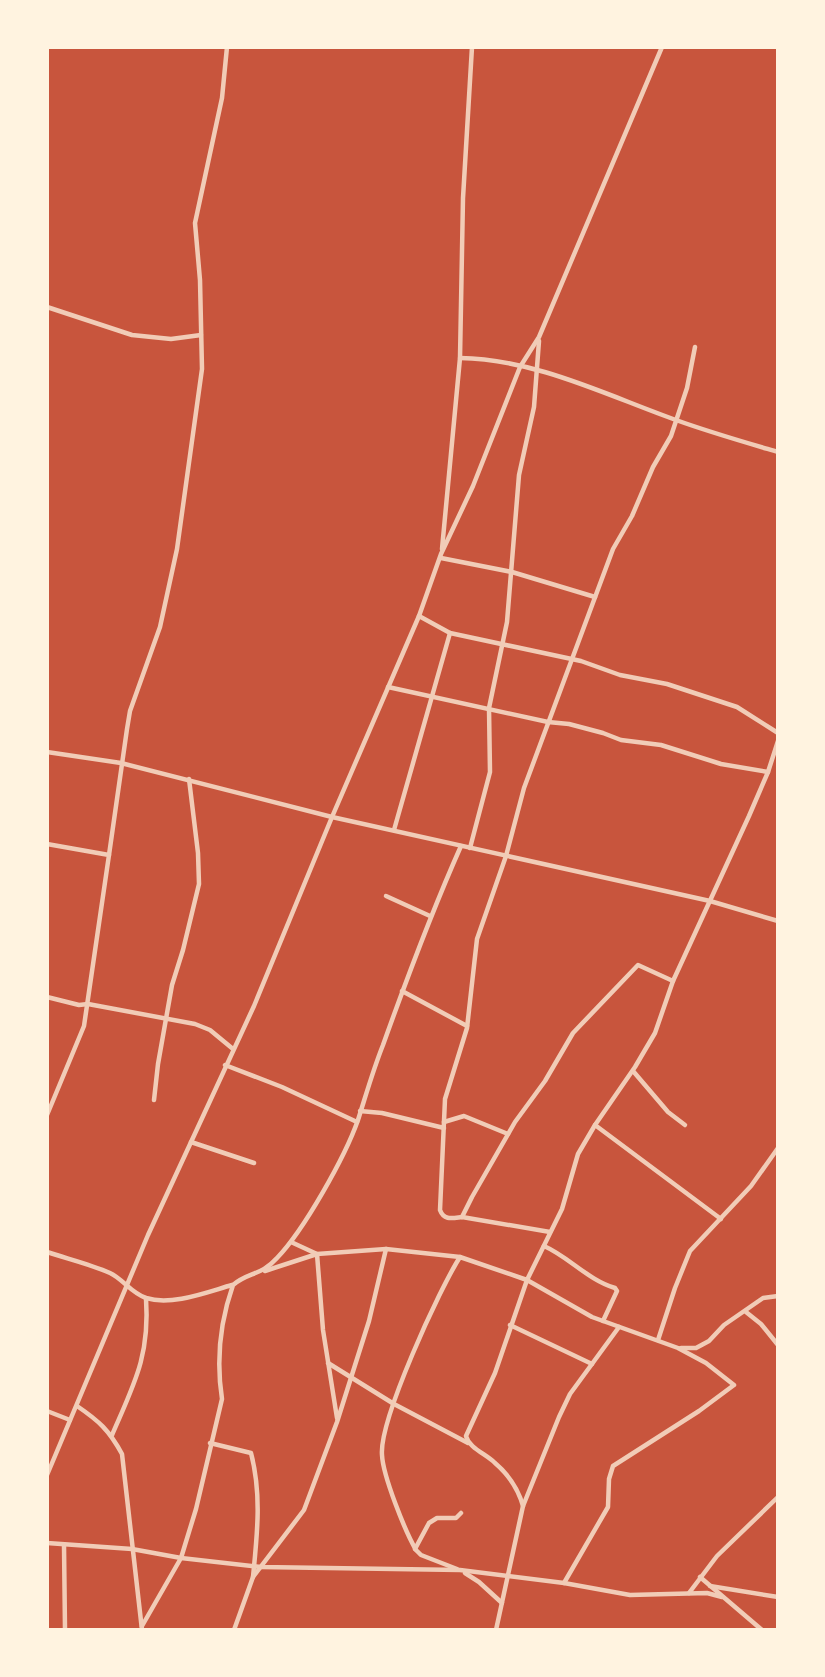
<svg xmlns="http://www.w3.org/2000/svg" width="825" height="1677" font-family="Georgia,serif">
<rect width="100%" height="100%" fill="#c8553d"/>
<g fill="none" stroke-linecap="round" stroke-linejoin="round">
<g stroke="#f1ccb7" stroke-width="4.5">
<path d="M47,307L132,335L171,339L201,335"/>
<path d="M460,358C535,359 606,395 676,420C709,432 744,442 778,452"/>
<path d="M442,549L460,358L463,198L472,47"/>
<path d="M441,558L512,572L595,597"/>
<path d="M419,616L450,633L581,661L620,675L667,684L737,707L778,733"/>
<path d="M388,687L548,722L569,724L603,733L621,740L661,745L721,764L768,772"/>
<path d="M47,752L121,763L332,817L710,901L778,921"/>
<path d="M394,830L450,633"/>
<path d="M47,844L109,855L84,1026L47,1115"/>
<path d="M470,848L490,772L489,708L507,622L519,475L534,407L539,341"/>
<path d="M109,855L127,729L130,711L160,627L177,549L202,369L200,280L195,223L222,98L227,47"/>
<path d="M386,896L430,916"/>
<path d="M402,991L467,1026"/>
<path d="M47,997L79,1005L88,1004L195,1024L210,1030L233,1049"/>
<path d="M225,1065L282,1087L357,1122"/>
<path d="M633,1071L668,1112L685,1125"/>
<path d="M154,1100L158,1064L172,985L183,950L199,884L198,853L189,779"/>
<path d="M360,1111L382,1113L444,1128"/>
<path d="M444,1122L464,1116L508,1134"/>
<path d="M595,1125L721,1219"/>
<path d="M191,1142L254,1163"/>
<path d="M462,1217L472,1197L515,1122L545,1081L573,1033L638,965L673,981"/>
<path d="M550,1232L462,1217C453,1218 444,1221 440,1210L445,1099L467,1028L477,939L506,856L524,788L613,549L632,516L653,467L671,436L687,388L695,347"/>
<path d="M291,1242L317,1254L386,1249L460,1257L527,1280L592,1317L678,1348L706,1363L734,1385L699,1411L613,1466L609,1479L608,1507L564,1583"/>
<path d="M544,1246C569,1257 588,1280 615,1288L617,1291L603,1321"/>
<path d="M47,1252C68,1259 90,1264 110,1273C123,1279 131,1293 146,1298C172,1306 207,1292 232,1285"/>
<path d="M265,1271L317,1254L323,1330L337,1418"/>
<path d="M746,1312L761,1324L778,1345"/>
<path d="M510,1325L592,1364"/>
<path d="M658,1340L675,1288L690,1251L751,1186L778,1148"/>
<path d="M681,1348H696L709,1341L724,1325L763,1298L778,1296"/>
<path d="M328,1363L394,1404L468,1443"/>
<path d="M77,1406C99,1421 109,1430 122,1454L142,1630"/>
<path d="M47,1411L70,1420"/>
<path d="M112,1435C134,1384 150,1356 146,1298"/>
<path d="M210,1443L251,1453C262,1495 257,1536 253,1577"/>
<path d="M47,1475L148,1235L254,1006L332,817L419,616L441,554L473,486L520,367L539,337L662,47"/>
<path d="M523,1506C518,1488 509,1475 495,1463C486,1454 469,1448 466,1436L495,1373L527,1280L562,1209L578,1154L595,1125L635,1067L655,1033L673,981L749,816L768,772L778,741"/>
<path d="M47,1543L132,1549L181,1558L261,1567L460,1570L564,1583L630,1595L707,1593L722,1597"/>
<path d="M64,1545L65,1630"/>
<path d="M415,1549L429,1523L437,1518H456L461,1513"/>
<path d="M457,1569L421,1555L416,1550C405,1531 383,1476 382,1455C379,1420 440,1288 460,1257"/>
<path d="M465,1573L479,1582L502,1603"/>
<path d="M700,1577L762,1630"/>
<path d="M710,1586L778,1597"/>
<path d="M689,1593L717,1556L778,1497"/>
<path d="M142,1626L181,1558L196,1509L222,1399C216,1360 220,1322 233,1285C248,1272 261,1276 277,1258C304,1230 345,1157 358,1120C366,1095 373,1070 383,1045C407,978 432,911 461,846"/>
<path d="M234,1630L253,1577L304,1510L337,1422L369,1321L386,1249"/>
<path d="M496,1630L523,1506L559,1417L570,1394L619,1327"/>
</g>
</g>
<rect width="825" height="1677" fill="none" stroke="#fff3e0" stroke-width="98"/>
</svg>
